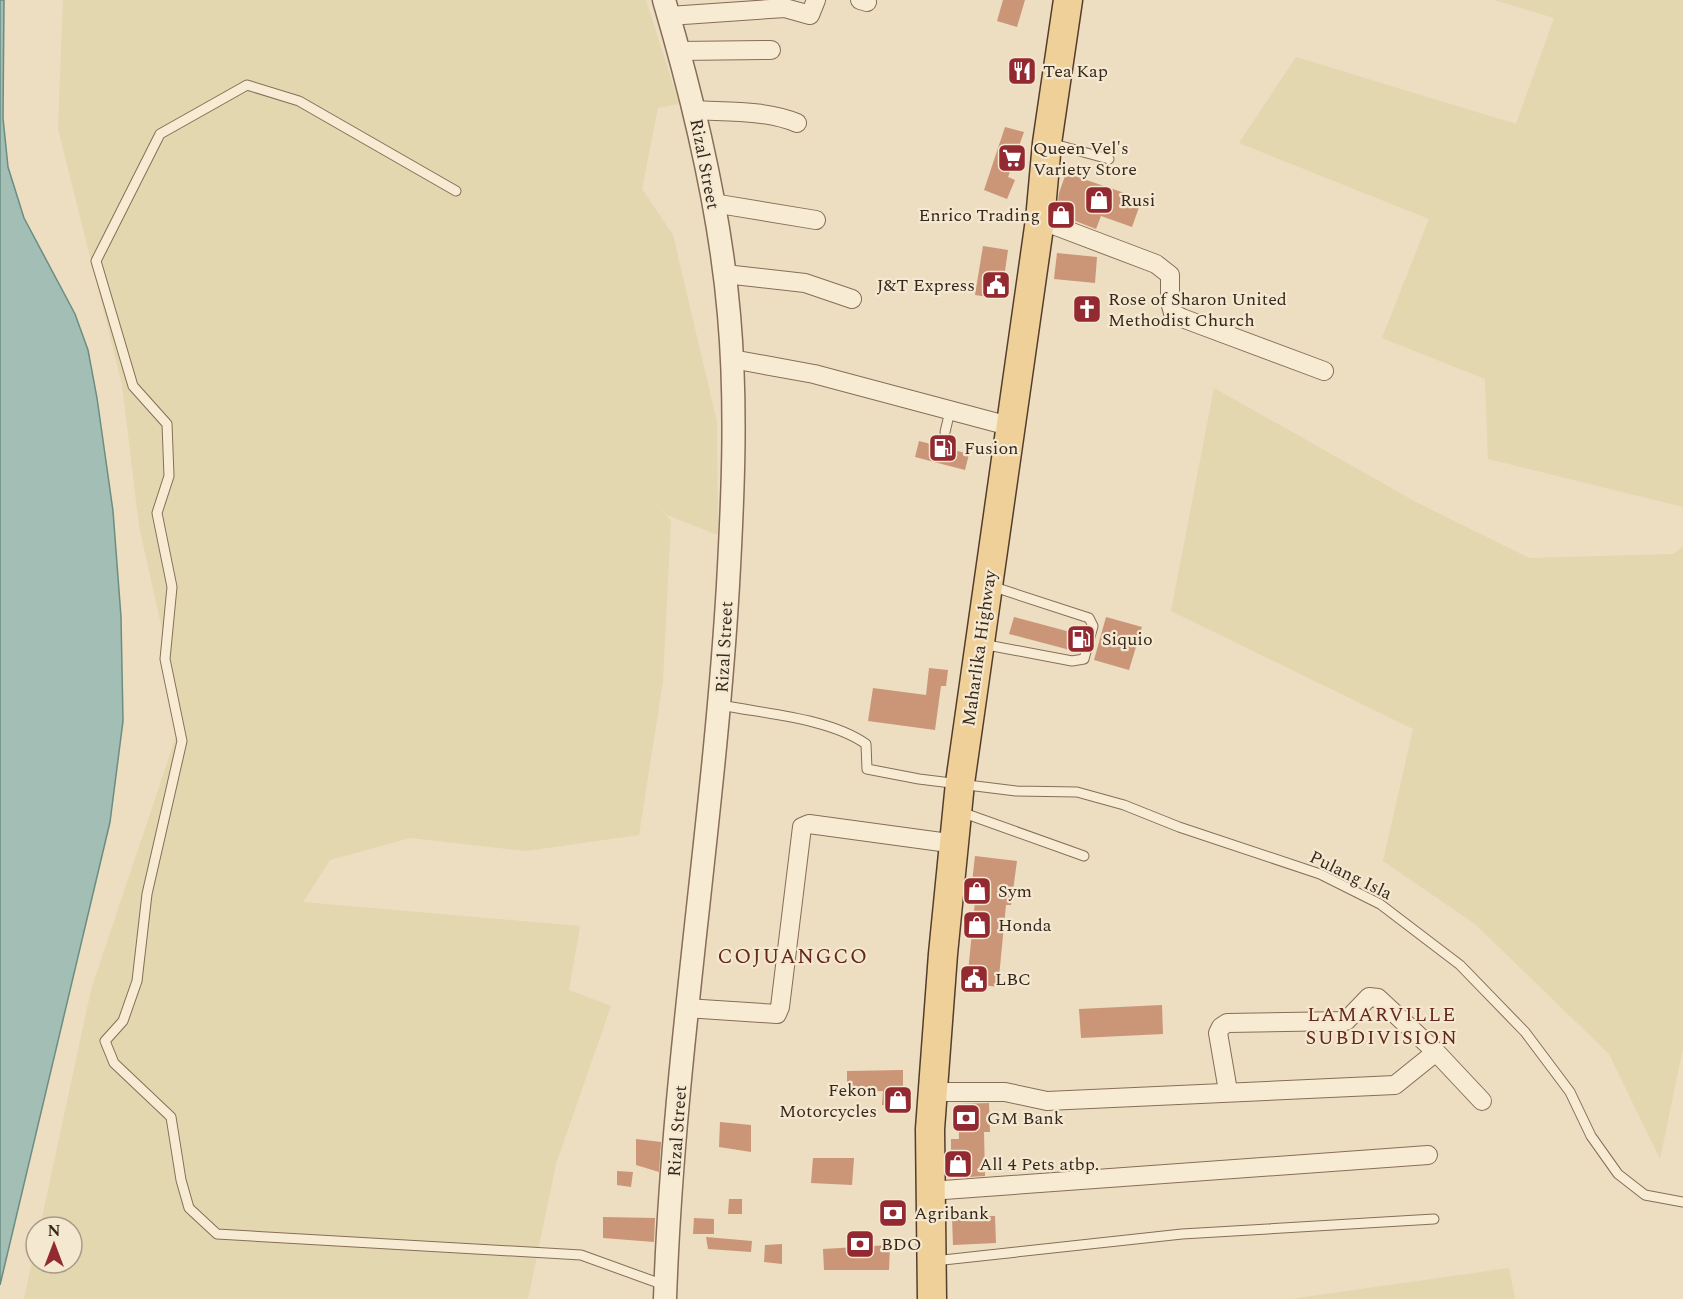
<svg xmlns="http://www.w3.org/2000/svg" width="1683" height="1299" font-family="Spectral,serif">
<rect width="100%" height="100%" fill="#edddc1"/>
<g fill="#e2d7ae">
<path d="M63,0H646L679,104L658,108L642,189L673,235L717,422L718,535L667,515L656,503L671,521L663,681L639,835L526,851L410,838L330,860L303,902L580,926L569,990L611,1006L556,1164L528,1299H24L36,1243V1263H72V1227H40L91,990L182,718L139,526L122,384L58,128Z"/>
<path d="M1494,0H1683V507L1488,459L1485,379L1382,338L1429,219L1239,143L1296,57L1516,124L1554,18Z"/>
<path d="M1214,388L1416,502L1529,558L1673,554L1683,547V1048L1660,1159L1609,1054L1475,924L1383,861L1413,729L1171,611Z"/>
<path d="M1509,1268L1515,1299H1291Z"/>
</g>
<path fill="#a3bfb5" stroke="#6b8d82" stroke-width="1.5" d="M0,0H4L3,118L8,167L24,218L75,314L88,350L97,398L113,511L121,617L123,721L110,822L0,1285Z"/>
<g fill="#cb9577">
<path d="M1003,0H1025L1017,27L997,21Z"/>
<path d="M1014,57L1026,59L1024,73L1012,72Z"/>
<path d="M1005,127L1024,132L1008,177L1015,180L1007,199L984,190Z"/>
<path d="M1066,173L1142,199L1132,227L1101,216L1096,229L1057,214L1061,202L1058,201L1059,193Z"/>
<path d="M983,246L1008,250L1001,299L975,295Z"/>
<path d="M1057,253L1097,257L1095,283L1054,279Z"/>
<path d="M919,441L969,454L965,470L915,457Z"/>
<path d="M1014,617L1074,633L1070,650L1009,634Z"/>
<path d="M1106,617L1142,627L1129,670L1094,660Z"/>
<path d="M929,668L948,670L946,686H941L935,730L868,721L873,688L926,695Z"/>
<path d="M975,856L1017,861L1011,905H1006L998,987L967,983L975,901L970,900Z"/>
<path d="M1162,1005L1163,1034L1081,1038L1079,1009Z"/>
<path d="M903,1070V1105H882L883,1091L847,1092V1071Z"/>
<path d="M989,1103L990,1132H984L985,1176L951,1178V1139H959L958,1104Z"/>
<path d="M720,1122L751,1125V1152L719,1147Z"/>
<path d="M636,1139L661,1142L659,1172L636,1165Z"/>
<path d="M813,1158H854L852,1185L811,1183Z"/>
<path d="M617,1171L633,1172L631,1187L617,1185Z"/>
<path d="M729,1199H742V1214H728Z"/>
<path d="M995,1216L996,1243L953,1245L952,1217Z"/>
<path d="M603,1217L655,1218L654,1242L603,1238Z"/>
<path d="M694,1218L714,1219V1234H693Z"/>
<path d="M706,1237L752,1241L751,1252L708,1249Z"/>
<path d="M782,1244V1264L764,1262L765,1245Z"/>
<path d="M890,1245L889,1270H824L823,1249Z"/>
</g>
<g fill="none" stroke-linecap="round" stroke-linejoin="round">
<g stroke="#866e59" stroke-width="11">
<g id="service">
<path d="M1050,143L1109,159"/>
<path d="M456,191L299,101L247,85L160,134L96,261L133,386L167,424L169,476L157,513L172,587L165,659L182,741L147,894L137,981L123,1021L105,1041L114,1063L171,1117L181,1180L189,1208L217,1234L581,1255L664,1285"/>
<path d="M945,432L950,411"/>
<path d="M982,644L1072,661L1084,659L1093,626L1089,618L991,586"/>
<path d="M721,705C765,714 829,718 866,744L867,769L919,779L1016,791L1077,792L1124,805L1179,827L1320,874L1380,904L1460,965L1525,1032L1570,1092L1591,1136L1618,1174L1645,1195L1683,1202"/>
<path d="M961,812L1084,856"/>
<path d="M934,1261L1182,1234L1434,1219"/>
</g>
</g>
<g stroke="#866e59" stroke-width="20">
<g id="minor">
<path d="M860,0L867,2"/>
<path d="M669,16L785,8L810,15L816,0"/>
<path d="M678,51L771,50"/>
<path d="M694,110C728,112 766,110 797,123"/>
<path d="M713,203L816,220"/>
<path d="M1040,220L1156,264L1170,275V302L1173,313L1182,318L1324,371"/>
<path d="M725,274L805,283L852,299"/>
<path d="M732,359L814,374L1009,426"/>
<path d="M686,1008L777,1014L780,1007L802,827L809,824L956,844"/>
<path d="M1228,1091L1218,1033L1221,1027L1227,1023L1346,1021L1369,997L1378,998L1436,1052L1482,1101"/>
<path d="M933,1092H1005L1047,1101L1395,1085L1436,1052"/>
<path d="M930,1191L1428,1155"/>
</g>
</g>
<g stroke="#866e59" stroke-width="25">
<path id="tertiary" d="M664,0C694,102 720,209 729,315C737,405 733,495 728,585C714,823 673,1060 665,1299"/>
</g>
<g stroke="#543d2d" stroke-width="31">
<path id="primary" d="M932,1299L930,1129L943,954L960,783L1040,220L1047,143L1068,0"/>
</g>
<use href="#service" stroke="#f8ebd4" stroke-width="9"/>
<use href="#minor" stroke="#f8ebd4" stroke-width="18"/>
<use href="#tertiary" stroke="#f8ebd4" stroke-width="22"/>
<use href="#primary" stroke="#f0d099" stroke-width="28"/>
</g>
<defs>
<g id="restaurant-square" transform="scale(1.5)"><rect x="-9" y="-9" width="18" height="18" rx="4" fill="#942a31" stroke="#f5e8d0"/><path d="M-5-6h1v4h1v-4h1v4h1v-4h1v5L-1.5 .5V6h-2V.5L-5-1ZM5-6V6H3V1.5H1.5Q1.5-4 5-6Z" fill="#fff"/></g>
<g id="supermarket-square" transform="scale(1.5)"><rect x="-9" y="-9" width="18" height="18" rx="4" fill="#942a31" stroke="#f5e8d0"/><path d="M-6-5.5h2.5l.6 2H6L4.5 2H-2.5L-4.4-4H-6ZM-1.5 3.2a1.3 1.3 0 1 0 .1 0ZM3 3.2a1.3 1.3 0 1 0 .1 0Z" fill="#fff"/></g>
<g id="shop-square" transform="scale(1.5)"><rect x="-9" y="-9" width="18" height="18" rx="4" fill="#942a31" stroke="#f5e8d0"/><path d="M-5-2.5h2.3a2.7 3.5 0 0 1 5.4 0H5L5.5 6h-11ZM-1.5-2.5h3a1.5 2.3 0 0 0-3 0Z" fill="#fff"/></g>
<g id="civic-square" transform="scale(1.5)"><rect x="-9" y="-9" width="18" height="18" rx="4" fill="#942a31" stroke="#f5e8d0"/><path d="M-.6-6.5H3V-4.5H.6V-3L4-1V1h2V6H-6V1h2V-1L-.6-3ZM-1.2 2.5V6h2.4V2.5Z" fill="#fff"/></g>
<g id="church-square" transform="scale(1.5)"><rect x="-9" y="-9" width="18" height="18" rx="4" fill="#942a31" stroke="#f5e8d0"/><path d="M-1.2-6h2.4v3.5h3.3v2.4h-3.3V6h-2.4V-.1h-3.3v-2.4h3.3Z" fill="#fff"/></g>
<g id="fuel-square" transform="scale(1.5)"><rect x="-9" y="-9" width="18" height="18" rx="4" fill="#942a31" stroke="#f5e8d0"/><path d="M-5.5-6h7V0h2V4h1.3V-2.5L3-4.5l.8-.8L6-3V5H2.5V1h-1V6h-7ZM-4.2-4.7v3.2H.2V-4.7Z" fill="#fff"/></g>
<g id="bank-square" transform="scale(1.5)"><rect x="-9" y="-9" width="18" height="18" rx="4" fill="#942a31" stroke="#f5e8d0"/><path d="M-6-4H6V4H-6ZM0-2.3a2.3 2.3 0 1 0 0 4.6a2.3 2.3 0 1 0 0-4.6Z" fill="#fff"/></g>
</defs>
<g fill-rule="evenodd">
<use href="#restaurant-square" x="1022" y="71"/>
<use href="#supermarket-square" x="1012" y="158"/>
<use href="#shop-square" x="1099" y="200"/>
<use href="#shop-square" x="1061" y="215"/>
<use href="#civic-square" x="996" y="285"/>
<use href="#church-square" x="1087" y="309"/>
<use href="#fuel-square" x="943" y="448"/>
<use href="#fuel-square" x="1081" y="639"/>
<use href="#shop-square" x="977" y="891"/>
<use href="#shop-square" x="977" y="925"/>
<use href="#civic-square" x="974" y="979"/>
<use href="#shop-square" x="898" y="1100"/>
<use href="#bank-square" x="966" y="1118"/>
<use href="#shop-square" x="958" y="1164"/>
<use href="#bank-square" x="893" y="1213"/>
<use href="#bank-square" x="860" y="1244"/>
</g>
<g text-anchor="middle" stroke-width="4.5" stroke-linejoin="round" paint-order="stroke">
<g font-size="18" fill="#36281d" stroke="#f5e8d0" text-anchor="start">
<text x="1043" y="77">Tea Kap</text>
<text x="1033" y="154">Queen Vel's<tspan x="1033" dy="21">Variety Store</tspan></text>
<text x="1120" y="206">Rusi</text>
<text x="1040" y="221" text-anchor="end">Enrico Trading</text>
<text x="975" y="291" text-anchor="end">J&amp;T Express</text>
<text x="1108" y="305">Rose of Sharon United<tspan x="1108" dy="21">Methodist Church</tspan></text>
<text x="964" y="454">Fusion</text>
<text x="1102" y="645">Siquio</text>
<text x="998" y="897">Sym</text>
<text x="998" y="931">Honda</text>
<text x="995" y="985">LBC</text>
<text x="877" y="1096" text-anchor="end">Fekon<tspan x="877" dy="21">Motorcycles</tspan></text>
<text x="987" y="1124">GM Bank</text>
<text x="979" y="1170">All 4 Pets atbp.</text>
<text x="914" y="1219">Agribank</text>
<text x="881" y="1250">BDO</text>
</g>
<g font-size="18" fill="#36281d" stroke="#f5e8d0">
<text transform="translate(705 164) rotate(79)" y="6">Rizal Street</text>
<text transform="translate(724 647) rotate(-87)" y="6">Rizal Street</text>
<text transform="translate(979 648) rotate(-82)" y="6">Maharlika Highway</text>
<text transform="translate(1351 875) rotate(26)" y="6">Pulang Isla</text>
<text transform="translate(677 1131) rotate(-86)" y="6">Rizal Street</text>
</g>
<g font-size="20" letter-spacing="1.5" fill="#62271d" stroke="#f5e8d0">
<text x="1382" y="1021">LAMARVILLE<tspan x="1382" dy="23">SUBDIVISION</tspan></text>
</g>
<g font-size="21" letter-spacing="1.5" fill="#62271d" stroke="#f5e8d0">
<text x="793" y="963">COJUANGCO</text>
</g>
</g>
<g transform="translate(54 1245)"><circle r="28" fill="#f5e8d0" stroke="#a99b88" stroke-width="1.5"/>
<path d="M0-4.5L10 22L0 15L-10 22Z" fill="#942a31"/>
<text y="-9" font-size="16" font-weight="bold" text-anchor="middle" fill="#36281d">N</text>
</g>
</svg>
